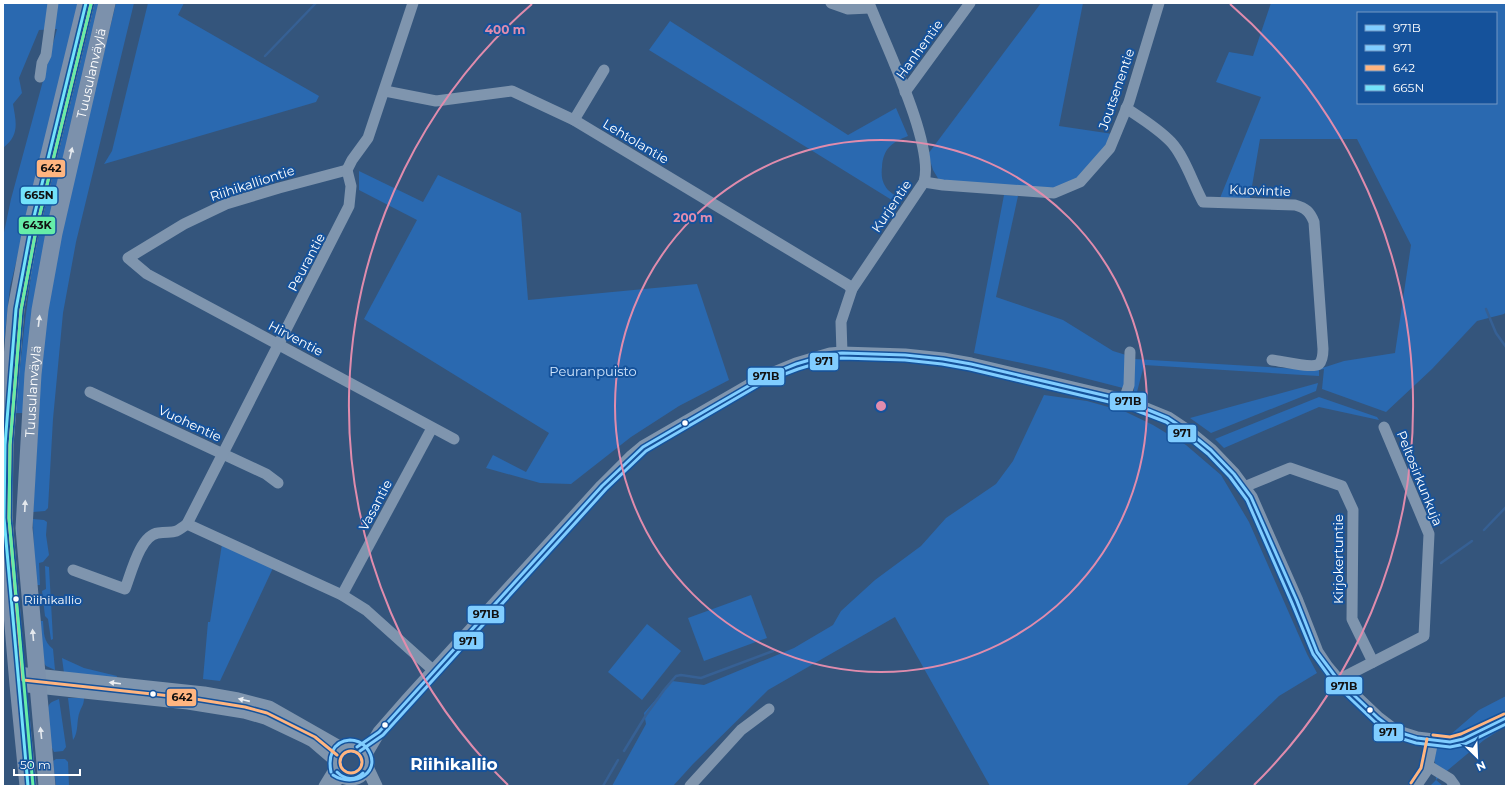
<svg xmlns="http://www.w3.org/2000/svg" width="1509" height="789" font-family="Montserrat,sans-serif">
<rect width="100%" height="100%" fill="#34557c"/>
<g fill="#2a69b0" fill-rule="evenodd">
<path d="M3,3H80L10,287L3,353V237L11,199L57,29L39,30L19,78L22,93L13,104C16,122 20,135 3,148Z"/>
<path d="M95,3H102L23,413H15L25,321L33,261L47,200Z"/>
<path d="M116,3H134L76,242L63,313L53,419L48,508L45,511L33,512L43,338L65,215Z"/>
<path d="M148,3H184L178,15L319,96L316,102L104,164L112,151Z"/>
<path d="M1041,3H1083L1059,126L1113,134L1108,147L1079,180L1053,189L939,180L933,170L928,154Z"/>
<path d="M1271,3H1506V312L1504,314L1477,321L1432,369L1386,412L1322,389L1324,369L1319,370V376L1144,365L1137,392H1134V359L1316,370L1344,361L1395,353L1411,245L1357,139H1260L1249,204L1218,203L1261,97L1216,82L1229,52L1253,56ZM1358,13H1496V103H1358Z"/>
<path d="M670,21L848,135L896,108L908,136C892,142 883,149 882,167C881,176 882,183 888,190C891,193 895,195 898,197L895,202L649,50Z"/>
<path d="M359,171L423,202L438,175L521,213L528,300L697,284L729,380L679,406L631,437L571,484L540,483L486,468L493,455L526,472L549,433L364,319L417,220L359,190Z"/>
<path d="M1004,195L1018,196L996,297L1063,320L1113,351L1126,355L1125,383L1123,388L1045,368L974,353Z"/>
<path d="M1318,383L1316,391L1211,433L1190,418Z"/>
<path d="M1044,395L1087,401L1126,412L1153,425L1186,445L1221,475L1249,522L1307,654L1317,673L1279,696L1186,786H990L895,617L768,690L693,764L673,786H612L646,724L644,713L672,681L704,685L794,648L833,625L841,611L875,580L921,546L946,518L996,484L1013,461Z"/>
<path d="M1319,397L1377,417L1379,420L1319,407L1224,448L1215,439Z"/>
<path d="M33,519L44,520L47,522L46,535L49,555L43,562L39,563L40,585H37L34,568Z"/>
<path d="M222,544L273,568L220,681L203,679L208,622H210Z"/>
<path d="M45,566L49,567L53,639L51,640L48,619L45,616L42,591L46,589Z"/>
<path d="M751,595L767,638L704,661L688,618Z"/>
<path d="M40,621H43C44,633 43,641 53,649L55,670L46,666L42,660Z"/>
<path d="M647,624L681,651L642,700L608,672Z"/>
<path d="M62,658L84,668L117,676L116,680L64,673Z"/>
<path d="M1506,696V726L1484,740L1436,780L1443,786H1430L1436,780L1435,762L1428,754L1479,710Z"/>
<path d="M68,698H84C84,704 82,706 80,711C76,720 79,732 73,740Z"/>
<path d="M59,699L66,747L63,751L54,752L50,743L48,708C49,702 54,701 59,699Z"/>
<path d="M56,759H65L68,762L69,786H56L53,761Z"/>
</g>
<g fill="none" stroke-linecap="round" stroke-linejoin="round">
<g stroke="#366094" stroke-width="2.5">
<path d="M265,56L316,3"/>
<path d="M1486,309L1496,333L1506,347"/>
<path d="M1484,530L1506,507"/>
<path d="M1441,563L1472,541"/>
<path d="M624,751L646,715L664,690L676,676L681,675L701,678L773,651"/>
<path d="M603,786L618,760"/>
</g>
<g stroke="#7f95ae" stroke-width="11">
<path d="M831,3L848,9L870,8"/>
<path d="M40,77L42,63L46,55L53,3"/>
<path d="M385,91L436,101L512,91L574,120L848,285L852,289"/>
<path d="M905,92L970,3"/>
<path d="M1126,108C1141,118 1159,129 1171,142C1185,157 1193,184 1203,202L1295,205C1306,208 1310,212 1314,222L1323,349C1323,353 1323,360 1319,364C1312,369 1282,361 1272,360"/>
<path d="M574,120L604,70"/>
<path d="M347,170L279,188L226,204L184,224L128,258L147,274L454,439"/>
<path d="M924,182L943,185L1054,193L1080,182L1110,148L1129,102L1159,3"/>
<path d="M842,353L841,322L852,289L924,182C935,145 884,42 869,3"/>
<path d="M90,392L266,474L278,483"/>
<path d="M1124,400L1129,385L1130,352"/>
<path d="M1244,487L1290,468L1342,486L1353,510L1352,619L1373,662"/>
<path d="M187,524L342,595L366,610L434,671"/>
<path d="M73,570L125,589C131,574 140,535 158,533C174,531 173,535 187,524L349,206L351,186L347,170L352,160L368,138L413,3"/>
<path d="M342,595L432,428"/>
<path d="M1338,680L1424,636L1429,534L1384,427"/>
<path d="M1427,765L1450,779L1455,786"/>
<path d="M324,786L335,768"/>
<path d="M328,786L343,777"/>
<path d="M690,786L741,730L769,709"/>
</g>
<g stroke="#7f95ae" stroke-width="13">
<path d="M17,673L204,693L238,699L269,707L341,748"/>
<path d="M18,685L188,703L244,712L265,718L305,737L313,741L334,759"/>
<circle cx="351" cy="762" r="17"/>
<path d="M366,754L379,732L407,700L602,486L631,457L643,447L662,436L762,378L796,364L830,354L842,353L905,355L943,359L971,364L1124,400L1168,418L1189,432L1211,450L1234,474L1251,497L1297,601L1317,652L1327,667L1338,680L1378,718L1395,731L1417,738L1450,742L1463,739L1506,718"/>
<path d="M367,767L376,786"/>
<path d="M1415,786L1426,770L1432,740"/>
</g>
<g stroke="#7c91ac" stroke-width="17">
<path d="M28,786L18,685L4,518L5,445L16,309L31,229L86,3"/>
<path id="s1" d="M47,786L24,528L33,374L40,310L54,233L107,3"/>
</g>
<g stroke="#15529b" stroke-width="6">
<g id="bus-1">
<path d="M357,747L379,732L602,486L643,447L762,378L796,364L830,354L842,353L905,355L943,359L971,364L1124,400L1168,418L1189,432L1211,450L1234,474L1251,497L1297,601L1317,652L1338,680L1378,718L1395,731L1417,738L1450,742L1463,739L1506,718"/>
<path d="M337,772C345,780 355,781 363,773"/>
</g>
</g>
<g stroke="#15529b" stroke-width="6">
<g id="bus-2">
<path d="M360,751L383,735L606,489L646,451L764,382L798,369L831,359L842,358L905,360L942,364L970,369L1122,405L1166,422L1186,436L1208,454L1230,477L1247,500L1292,603L1313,654L1334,683L1375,722L1393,736L1416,743L1450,747L1465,744L1506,724"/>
<path d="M331,772C328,758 332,741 350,740C356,740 362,743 366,747C385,771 354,789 333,775"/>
</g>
</g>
<g stroke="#15529b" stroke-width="6">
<g id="bus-3">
<path d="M91,4L36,230L21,310L10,445L9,518L23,680L189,698L245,707L267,713L315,737L337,755"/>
<path d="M1433,735L1450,737L1461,734L1504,714"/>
<circle cx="351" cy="762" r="11"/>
<path d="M1411,783L1421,768L1427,739"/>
</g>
</g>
<g stroke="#15529b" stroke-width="6">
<path id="bus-4" d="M28,786L4,518L5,445L16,309L31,229L86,3"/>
</g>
<g stroke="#15529b" stroke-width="6">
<path id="bus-5" d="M33,786L9,518L10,445L21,310L36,230L91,4"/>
</g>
<use href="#bus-1" stroke="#80cdff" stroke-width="3"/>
<use href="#bus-2" stroke="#80cdff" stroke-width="3"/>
<use href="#bus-3" stroke="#ffb580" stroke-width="3"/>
<use href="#bus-4" stroke="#73e2fa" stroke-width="3"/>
<use href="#bus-5" stroke="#66eda8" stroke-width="3"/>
</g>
<defs><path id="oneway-solid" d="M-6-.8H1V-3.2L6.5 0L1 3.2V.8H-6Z"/></defs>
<g fill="#e5e9ee">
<use href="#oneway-solid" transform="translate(71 153) rotate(-77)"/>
<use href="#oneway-solid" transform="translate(39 321) rotate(-83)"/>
<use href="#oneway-solid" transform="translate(25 506) rotate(-87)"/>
<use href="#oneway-solid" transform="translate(33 635) rotate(-95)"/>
<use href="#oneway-solid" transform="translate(41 733) rotate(-96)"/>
</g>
<g fill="#eceff3">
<use href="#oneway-solid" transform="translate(115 683) rotate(-173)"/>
<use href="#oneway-solid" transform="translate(244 700) rotate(-167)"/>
</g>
<g fill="none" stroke="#e08cad" stroke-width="2">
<circle cx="881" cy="406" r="266"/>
<path d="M508 785A532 532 0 0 1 532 4M1230 4A532 532 0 0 1 1254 785"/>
</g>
<g fill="#fff" stroke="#15529b" stroke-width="1.5">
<circle cx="685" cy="423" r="3.5"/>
<circle cx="16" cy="599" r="3.5"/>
<circle cx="153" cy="694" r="3.5"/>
<circle cx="1370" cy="710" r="3.5"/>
<circle cx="385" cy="725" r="3.5"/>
</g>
<g text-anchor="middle" stroke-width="4" stroke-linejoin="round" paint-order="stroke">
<g font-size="12" fill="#fff" stroke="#15529b" text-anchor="start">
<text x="24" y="604">Riihikallio</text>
</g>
<g font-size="13" fill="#fff" stroke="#15529b">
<text transform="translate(919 49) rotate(-54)" y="5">Hanhentie</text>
<text dy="5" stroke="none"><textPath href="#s1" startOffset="720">Tuusulanväylä</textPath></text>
<text transform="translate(1116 89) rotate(-71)" y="5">Joutsenentie</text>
<text transform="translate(636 141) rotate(31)" y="5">Lehtolantie</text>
<text transform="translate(252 183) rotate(-18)" y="5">Riihikalliontie</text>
<text transform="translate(1260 190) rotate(2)" y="5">Kuovintie</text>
<text transform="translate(891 206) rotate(-56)" y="5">Kurjentie</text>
<text transform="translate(306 262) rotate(-62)" y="5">Peurantie</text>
<text transform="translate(296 338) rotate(28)" y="5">Hirventie</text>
<text dy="5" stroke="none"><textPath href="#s1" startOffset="396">Tuusulanväylä</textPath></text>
<text transform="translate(190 423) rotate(25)" y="5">Vuohentie</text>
<text transform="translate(1420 478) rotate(68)" y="5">Peltosirkunkuja</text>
<text transform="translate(375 505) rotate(-62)" y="5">Vasantie</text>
<text transform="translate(1338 559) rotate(-90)" y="5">Kirjokertuntie</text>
</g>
<g font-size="13" fill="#d1e6fd" stroke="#15529b">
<text x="593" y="376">Peuranpuisto</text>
</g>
<g font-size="17" font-weight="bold" fill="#fff" stroke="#15529b">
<text x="454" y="770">Riihikallio</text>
</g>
</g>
<circle cx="881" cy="406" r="6" fill="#e08cad" stroke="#15529b" stroke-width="2"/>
<g font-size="12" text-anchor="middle" font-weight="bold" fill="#e08cad" stroke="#15529b" stroke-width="4" stroke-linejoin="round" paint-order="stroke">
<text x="505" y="34">400 m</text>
<text x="693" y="222">200 m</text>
</g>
<g stroke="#15529b" stroke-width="1.5">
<rect x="36" y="159" width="30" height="19" rx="4" fill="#ffb580"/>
<rect x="20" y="186" width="38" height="19" rx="4" fill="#73e2fa"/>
<rect x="18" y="216" width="38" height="19" rx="4" fill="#66eda8"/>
<rect x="809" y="352" width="30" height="19" rx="4" fill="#80cdff"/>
<rect x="747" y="367" width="38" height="19" rx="4" fill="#80cdff"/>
<rect x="1109" y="392" width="38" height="19" rx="4" fill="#80cdff"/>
<rect x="1167" y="424" width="30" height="19" rx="4" fill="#80cdff"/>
<rect x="467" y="605" width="38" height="19" rx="4" fill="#80cdff"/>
<rect x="453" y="631" width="31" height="19" rx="4" fill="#80cdff"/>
<rect x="1325" y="676" width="38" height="19" rx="4" fill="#80cdff"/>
<rect x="166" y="688" width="31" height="19" rx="4" fill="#ffb580"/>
<rect x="1373" y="723" width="31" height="19" rx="4" fill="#80cdff"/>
</g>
<g font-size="11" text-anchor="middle" font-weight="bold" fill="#111">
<text x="51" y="172">642</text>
<text x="39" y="199">665N</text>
<text x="37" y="229">643K</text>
<text x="824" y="365">971</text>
<text x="766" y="380">971B</text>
<text x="1128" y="405">971B</text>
<text x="1182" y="437">971</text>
<text x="486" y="618">971B</text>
<text x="468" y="645">971</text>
<text x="1344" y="690">971B</text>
<text x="182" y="701">642</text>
<text x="1388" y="736">971</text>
</g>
<rect width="1509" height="789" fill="none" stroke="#ffffff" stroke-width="8"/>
<rect x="1357" y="12" width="140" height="92" fill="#15529b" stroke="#7397c3"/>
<rect x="1365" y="25" width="20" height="6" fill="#80cdff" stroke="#7397c3"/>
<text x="1393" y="32" font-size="12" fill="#ffffff">971B</text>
<rect x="1365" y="45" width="20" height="6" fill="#80cdff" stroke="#7397c3"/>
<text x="1393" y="52" font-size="12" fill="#ffffff">971</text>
<rect x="1365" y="65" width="20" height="6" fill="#ffb580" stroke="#7397c3"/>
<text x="1393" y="72" font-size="12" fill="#ffffff">642</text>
<rect x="1365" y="85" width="20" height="6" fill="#73e2fa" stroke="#7397c3"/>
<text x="1393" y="92" font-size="12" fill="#ffffff">665N</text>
<g transform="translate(1477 757) rotate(156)" stroke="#15529b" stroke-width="3" paint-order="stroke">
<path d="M0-3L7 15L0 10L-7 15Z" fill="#ffffff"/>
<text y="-6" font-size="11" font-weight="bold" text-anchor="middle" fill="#ffffff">N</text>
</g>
<path d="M14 769v6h66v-6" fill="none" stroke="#ffffff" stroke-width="2"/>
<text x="20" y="769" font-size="12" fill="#ffffff" stroke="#15529b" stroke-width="3" paint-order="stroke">50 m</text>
</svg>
